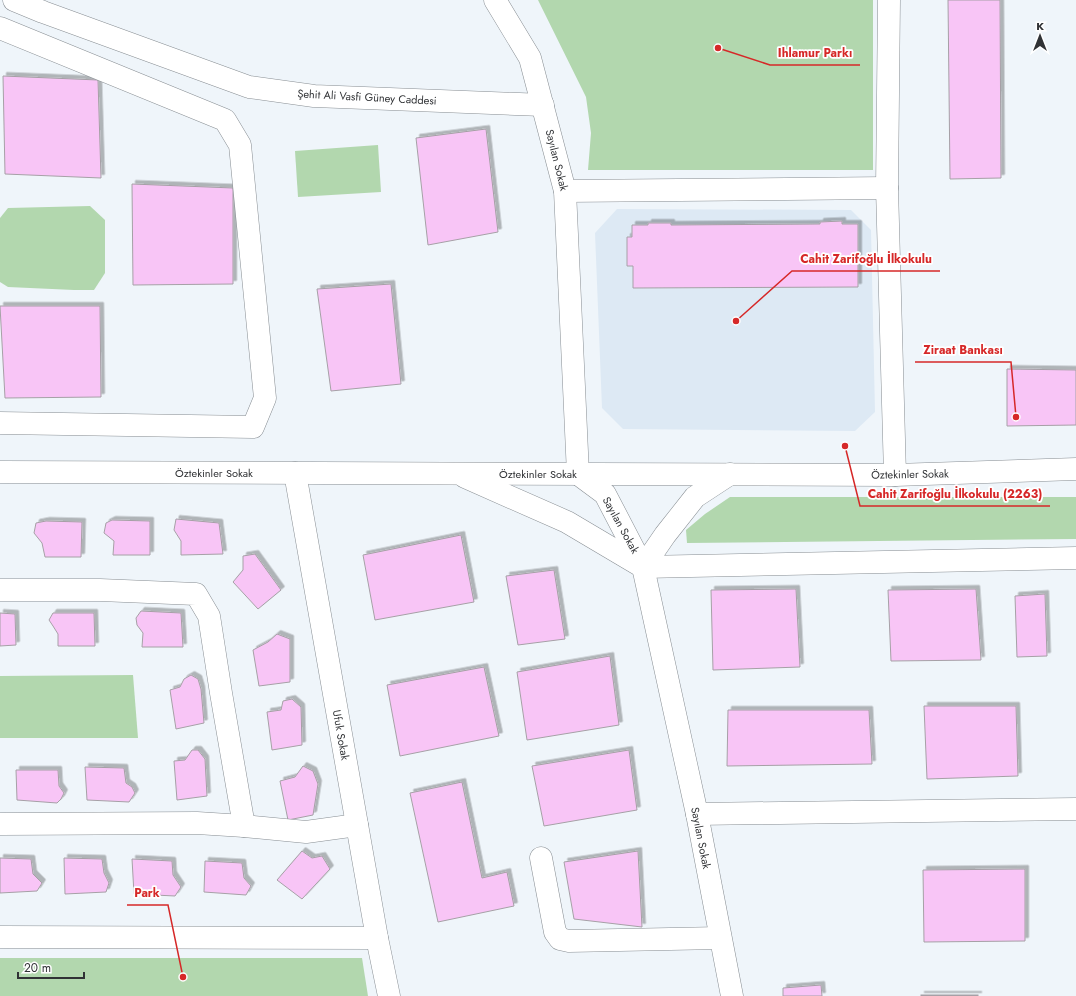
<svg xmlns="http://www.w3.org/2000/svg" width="1076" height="996" font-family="Jost,sans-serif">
<defs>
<filter id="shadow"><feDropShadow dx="3.5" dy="-3.5" stdDeviation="0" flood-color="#0004"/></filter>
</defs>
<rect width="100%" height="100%" fill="#eff5fa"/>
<path fill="#dde9f4" d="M617,209L851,210L871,230L875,412L855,431L623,429L602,408L595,233Z"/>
<g fill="#b2d7ae">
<path d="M538,0H873V170H588L591,133L586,97Z"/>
<path d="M378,145L381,192L298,197L295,151Z"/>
<path d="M90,206L105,220V273L94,290H74L8,287L0,282V218L8,208Z"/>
<path d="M730,497H1076V539L687,543L686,530L705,514Z"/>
<path d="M133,675L138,738H0V676Z"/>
<path d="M0,958H362L368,996H0Z"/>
</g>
<g fill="#f8c5f6" stroke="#a6a0a6" filter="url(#shadow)">
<path d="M948,0H1000L1001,178L950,179Z"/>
<path d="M3,76L98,80L101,178L5,174Z"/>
<path d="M486,129L498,232L428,245L416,138Z"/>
<path d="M132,184L233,188V284L133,285Z"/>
<path d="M842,221V224H858V287L633,288V266H627V237H632V225H648V223H671V225L820,224V222Z"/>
<path d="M391,284L401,384L331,391L317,289Z"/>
<path d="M0,306H100L101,397L5,398Z"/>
<path d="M1007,369L1076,370V425L1007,426Z"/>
<path d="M176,519L219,523L223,554L181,555V541L174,530Z"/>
<path d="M112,520L150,521V555H113L114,541L104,533L106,523Z"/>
<path d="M46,521L82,522L81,557H45L42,543L34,533L36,523Z"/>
<path d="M461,535L474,602L375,620L363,555Z"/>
<path d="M255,554L281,590L258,609L233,582L243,570V556Z"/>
<path d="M554,570L565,639L518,645L506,576Z"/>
<path d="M796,589L800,667L713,670L711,590Z"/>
<path d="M976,589L981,660L891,661L888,590Z"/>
<path d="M1045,594L1047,656L1017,657L1015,596Z"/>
<path d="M141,611L181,613L183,647H142L143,633L137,625L136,618Z"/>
<path d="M0,613L15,614L16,645L0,646Z"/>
<path d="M53,613H94L95,646H58V634L53,626L49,620Z"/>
<path d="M277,634L290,639V682L259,686L253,650L268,642Z"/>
<path d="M610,656L619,725L527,740L517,672Z"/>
<path d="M484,667L499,736L400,756L387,685Z"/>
<path d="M191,675L198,679L201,689L204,723L176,729L170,690L180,687L184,679Z"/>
<path d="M292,699L301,707L302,745L272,750L267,712L281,710L283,701Z"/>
<path d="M924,706H1016L1018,776L927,779Z"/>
<path d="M728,710H869L872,764L727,766Z"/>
<path d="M192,750H198L205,759L207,796L177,800L174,761L185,760Z"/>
<path d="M629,750L637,810L544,826L532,766Z"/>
<path d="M303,766L313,771L318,784L313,815L288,820L280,781L295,777Z"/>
<path d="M85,767L124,768L126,783L132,787L135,793L129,802L87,800Z"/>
<path d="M16,770H58L59,786L64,793L61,799L57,803L17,800Z"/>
<path d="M462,782L482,878L507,872L514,906L438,922L410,793Z"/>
<path d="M302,851L312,858L322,856L330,869L302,899L277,880Z"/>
<path d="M638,851L642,927L574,919L564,862Z"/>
<path d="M0,858L31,859L33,874L42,883L37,891L0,893Z"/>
<path d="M64,858L102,859L104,873L109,883L106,892L65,894Z"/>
<path d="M132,859L172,861L173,875L181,887L175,896L134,894Z"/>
<path d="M205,861L242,863L244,878L251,886L246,895L204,892Z"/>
<path d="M1025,869V941L924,942L923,870Z"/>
<path d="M821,985L822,996H783V988Z"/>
<rect x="921" y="995" width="57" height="1"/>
</g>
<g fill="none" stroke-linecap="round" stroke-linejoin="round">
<g stroke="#888e93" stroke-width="23">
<g id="minor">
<path d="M14,0L43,12L249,87L314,96L543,105"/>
<path d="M495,0L530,58L565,191L578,474L605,494L643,567L697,814L732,996"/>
<path d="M889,0L887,188L895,475"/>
<path d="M0,28L225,120L240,145L265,398L253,427L0,423"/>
<path d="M565,191L887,188"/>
<path d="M0,472L895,475L1076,469"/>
<path d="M295,473L377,938L389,996"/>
<path d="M465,477L567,522L643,567L665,535L695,497L730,474"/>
<path d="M643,567L1076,558"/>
<path d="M0,590H100L196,594L209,616L221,693L244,826"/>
<path d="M697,814L1076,809"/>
<path d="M0,824L197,823L244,826L306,832L357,825"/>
<path d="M541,858L555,932L560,939L569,941L720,938"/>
<path d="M0,937L377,938"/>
</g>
</g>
<use href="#minor" stroke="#fff" stroke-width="22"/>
</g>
<g text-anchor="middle" stroke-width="3.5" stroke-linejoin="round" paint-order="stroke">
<g font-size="11" fill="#303235" stroke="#fff">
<text transform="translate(367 97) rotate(3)" y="4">Şehit Ali Vasfi Güney Caddesi</text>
<text transform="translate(557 160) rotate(76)" y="4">Sayılan Sokak</text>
<text x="214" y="477">Öztekinler Sokak</text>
<text x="538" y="478">Öztekinler Sokak</text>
<text transform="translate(910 474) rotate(-1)" y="4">Öztekinler Sokak</text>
<text transform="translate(621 525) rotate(61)" y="4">Sayılan Sokak</text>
<text transform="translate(341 735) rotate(80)" y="4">Ufuk Sokak</text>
<text transform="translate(701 838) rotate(79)" y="4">Sayılan Sokak</text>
</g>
</g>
<path fill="none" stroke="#d62828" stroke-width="1.5" d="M718 48L770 65H860M736 321L792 271H940M1016 417L1011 362H915M845 446L860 506H1050M183 977L168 905H127"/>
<g fill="#d62828" stroke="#fff" stroke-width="1.5">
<circle cx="718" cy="48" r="4"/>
<circle cx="736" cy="321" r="4"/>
<circle cx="1016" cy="417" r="4"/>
<circle cx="845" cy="446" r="4"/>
<circle cx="183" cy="977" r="4"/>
</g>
<g font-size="12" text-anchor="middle" font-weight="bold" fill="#d62828" stroke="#fff" stroke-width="3.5" stroke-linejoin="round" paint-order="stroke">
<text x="815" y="57">Ihlamur Parkı</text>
<text x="866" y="263">Cahit Zarifoğlu İlkokulu</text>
<text x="963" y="354">Ziraat Bankası</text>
<text x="955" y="498">Cahit Zarifoğlu İlkokulu (2263)</text>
<text x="147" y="897">Park</text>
</g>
<g transform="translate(1040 36)" stroke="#ffffff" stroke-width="3" paint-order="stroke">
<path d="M0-3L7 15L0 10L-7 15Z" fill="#303235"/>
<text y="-6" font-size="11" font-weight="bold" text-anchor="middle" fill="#303235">K</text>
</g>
<path d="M18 972v6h66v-6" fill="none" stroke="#303235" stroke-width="2"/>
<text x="24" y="972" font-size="12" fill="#303235" stroke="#ffffff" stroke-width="3" paint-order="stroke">20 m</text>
</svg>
